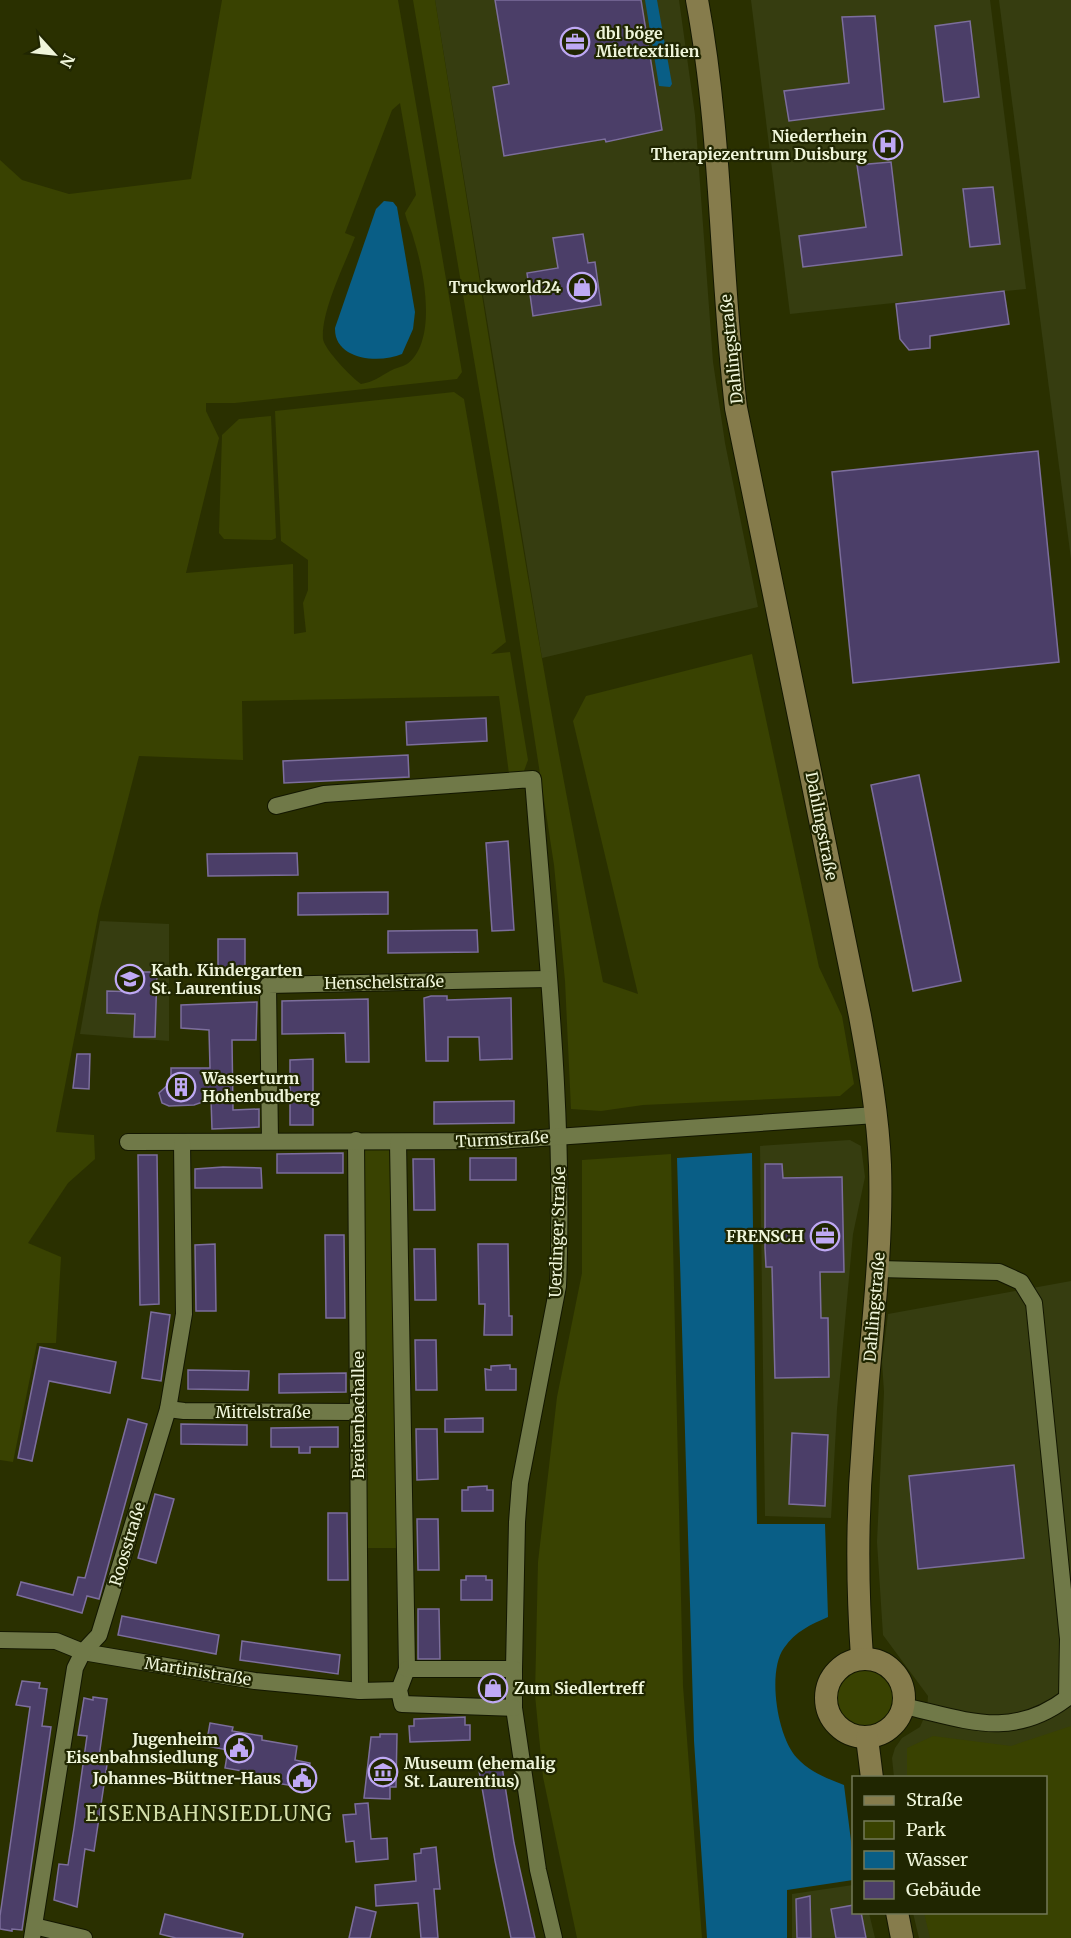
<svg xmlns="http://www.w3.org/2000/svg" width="1071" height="1938" font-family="Merriweather,serif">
<rect width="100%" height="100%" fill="#2a3000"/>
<g fill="#363d10">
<path d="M435,0H679L695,115L713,362L725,443L758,607L542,658Z"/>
<path d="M751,0H990L1026,289L790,314Z"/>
<path d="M999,0H1071V559Z"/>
<path d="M100,921L169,924V1041L80,1034Z"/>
<path d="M850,1140L861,1146L865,1177L853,1234L837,1409L831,1518L765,1516L760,1146Z"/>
<path d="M1071,1281V1938H919L913,1913L1046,1912V1778L894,1777L892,1758L895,1748L902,1738L920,1727L927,1711L928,1696L883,1635L877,1542L884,1392L882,1362L888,1314Z"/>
<path d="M853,1885L854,1912L869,1913L875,1938H792V1894Z"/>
</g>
<g fill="#394201" fill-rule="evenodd">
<path d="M222,0H398L462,372L457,379L235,403H206V411L219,438L186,573L293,564L294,634L306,632L303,603L308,590V560L281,541L275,411L454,392L464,399L506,642L491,654L510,652L528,760L524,771L509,774L499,696L242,701L243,760L139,756L99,911L56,1132L94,1135L95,1159L68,1183L28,1243L61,1257L56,1343H37L13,1462L0,1460V160L22,180L69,194L191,179ZM400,103L416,195L405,213C407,223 412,230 414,240C424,271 438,341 407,364C402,367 395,368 390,371C379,377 374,382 361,384C352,378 324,349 323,339C321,311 345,264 355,237L345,233L392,110Z"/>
<path d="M413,0H435C488,328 536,657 603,982L638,994L573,721L586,696L752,654L819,967L842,1016L854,1084L840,1096L643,1105L601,1111L571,1109L565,981L554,865L498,501Z"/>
<path d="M271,416L276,538L272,540L224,539L219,533L222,435L239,419Z"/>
<path d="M364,1149H395L399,1548H367Z"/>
<path d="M671,1154L683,1686L702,1938H577L543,1777L535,1695L538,1562L557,1397L582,1273V1160Z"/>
<circle cx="865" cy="1698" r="30"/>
<path d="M1071,1726V1938H930L924,1913L1046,1912V1778L907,1777V1748L933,1736L1011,1746Z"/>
</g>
<g fill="#095e86">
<path d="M645,0H657L672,84L670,87L659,86Z"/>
<path d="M384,201L393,202L397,207L415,312L413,329L402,354C379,364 334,360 335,328L376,209Z"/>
<path d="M752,1153L757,1524H825L828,1617C810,1625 796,1631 784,1648C767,1671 777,1737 797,1758C810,1772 826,1778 844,1785L853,1857V1880L787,1890V1938H707L694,1741L677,1158Z"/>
</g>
<g fill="#4b3e68" stroke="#7c6e9c" stroke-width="1.5">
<path d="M495,0H641L662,130L606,142L605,139L504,156L493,87L509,84Z"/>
<path d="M875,16L884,109L789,121L784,91L849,83L842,17Z"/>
<path d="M970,21L979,97L944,102L935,26Z"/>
<path d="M891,162L902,255L803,267L799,236L866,227L857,165Z"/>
<path d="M993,187L1000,244L970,247L963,189Z"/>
<path d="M583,234L588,263L595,262L601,305L533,316L527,273L558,268L553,238Z"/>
<path d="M1004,291L1009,324L930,336V348L909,350L900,339L896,304Z"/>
<path d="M1038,451L1059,662L853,683L832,472Z"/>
<path d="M486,718L487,741L407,745L406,722Z"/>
<path d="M408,755L409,777L284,783L283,761Z"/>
<path d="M919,775L961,981L913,991L871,785Z"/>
<path d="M508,841L514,930L492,931L486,843Z"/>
<path d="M297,853L298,875L208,876L207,854Z"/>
<path d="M388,892V914L298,915V893Z"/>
<path d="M477,930L478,952L388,953V931Z"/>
<rect x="218" y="939" width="27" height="36"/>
<path d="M139,972H157L155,1037H134L135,1014L107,1013V991L138,992Z"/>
<path d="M431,996H447V1000L511,998L512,1059L480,1060L479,1037H448V1061H426L424,998Z"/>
<path d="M368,999L369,1062H346L345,1033L282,1034V1001Z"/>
<path d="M257,1002L256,1040H232L233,1110L259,1109V1127L212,1129L211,1099L194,1105L169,1106L162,1103L159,1093L171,1082V1068H210L209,1030L181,1028V1005Z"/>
<path d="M77,1054H90L89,1089L73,1088Z"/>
<path d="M313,1059V1125H290V1060Z"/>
<path d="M514,1101V1123L434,1124V1102Z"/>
<path d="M343,1153V1173H277V1154Z"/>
<path d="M138,1155H157L159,1304L140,1305Z"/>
<rect x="470" y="1158" width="46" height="22"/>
<path d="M413,1159H434L435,1210H414Z"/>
<path d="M765,1164H782L783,1178L842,1177L844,1272H820L821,1318H828L829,1377L775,1378L772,1267H766L765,1248Z"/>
<path d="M223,1167L261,1168L262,1188H195V1169Z"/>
<path d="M325,1235H344L345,1318H326Z"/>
<path d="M215,1244L216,1311H196L195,1245Z"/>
<path d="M478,1244H508L509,1316H512V1335H484L485,1304H479Z"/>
<path d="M414,1249H435L436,1300H415Z"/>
<path d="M151,1312L170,1315L161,1381L142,1378Z"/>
<path d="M415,1340H436L437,1390H416Z"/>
<path d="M40,1347L116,1362L110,1393L49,1381L32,1461L18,1458Z"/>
<path d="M510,1365V1369H516V1390H486L485,1369L491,1370V1366Z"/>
<path d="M188,1370L249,1371L248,1390L188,1389Z"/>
<path d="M346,1373V1392L279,1393V1374Z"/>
<path d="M483,1418V1432H445V1419Z"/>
<path d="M128,1419L147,1424L99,1599L87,1596L82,1613L17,1595L21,1582L73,1595L78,1577L85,1578Z"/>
<path d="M181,1424L247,1425V1445L181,1444Z"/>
<path d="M338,1427V1447H310V1453H299V1447H271V1428Z"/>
<path d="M416,1429H437L438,1479L417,1480Z"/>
<path d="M792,1433L828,1435L825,1506L789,1504Z"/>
<path d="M1014,1465L1024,1558L918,1569L909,1476Z"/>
<path d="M487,1486V1490H493V1511H462V1490H468V1487Z"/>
<path d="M155,1494L174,1499L156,1563L138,1558Z"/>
<path d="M328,1513H347L348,1580H328Z"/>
<path d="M417,1519H438L439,1570H418Z"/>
<path d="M466,1576H486V1580H492V1600H461V1580H466Z"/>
<path d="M418,1609H439L440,1659H418Z"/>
<path d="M122,1616L219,1635L216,1654L118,1635Z"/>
<path d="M242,1641L340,1655L338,1674L240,1660Z"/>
<path d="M22,1681L40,1683L39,1688L47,1689L42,1726L51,1727L22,1930L12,1929V1931L0,1929V1916L30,1707L16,1705Z"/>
<path d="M93,1697L107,1699L99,1757L108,1758L94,1851L85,1849L77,1907L54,1900L59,1864L68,1865L74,1828L87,1736L78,1735L84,1698L93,1700Z"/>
<path d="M465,1717V1725H470V1740L410,1742L409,1726H414V1719Z"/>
<path d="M210,1723L233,1727L232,1731L262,1736V1740L297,1746L295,1760L310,1763L306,1788L263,1781L264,1775L225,1768L228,1750L206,1746Z"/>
<path d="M380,1734H397L396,1787H390V1799L364,1798L371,1737H380Z"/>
<path d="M501,1760L514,1843L535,1938H511L495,1861L478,1765Z"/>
<path d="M368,1803L371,1839L387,1838L388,1859L356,1862L354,1841L346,1842L343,1815L356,1814L355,1804Z"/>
<path d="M436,1847L440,1889H434L438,1938H421L418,1903L376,1906L375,1885L416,1881L414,1854L421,1853V1849Z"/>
<path d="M810,1896L811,1938H797L796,1899Z"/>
<path d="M854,1905V1912H861L866,1938H836L831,1909Z"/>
<path d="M356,1907L376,1912L370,1938H349Z"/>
<path d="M165,1914L243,1934L242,1938H176L160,1934Z"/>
</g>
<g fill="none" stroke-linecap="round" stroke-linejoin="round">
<g stroke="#131701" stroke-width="18">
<g id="street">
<path d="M276,806L324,794L533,779C546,947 565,1117 558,1286L520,1483L517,1522L514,1669V1708L538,1870L554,1938"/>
<path d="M356,1140L360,1691"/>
<path d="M270,1141L268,985L548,979"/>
<path d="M128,1142L498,1141L876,1115"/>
<path d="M398,1142L407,1669L399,1690L402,1704L514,1708"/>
<path d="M879,1269L999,1272L1021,1282L1034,1303L1068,1639L1067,1698C1012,1740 966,1720 904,1706"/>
<path d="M168,1409L184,1411L358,1412"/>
<path d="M0,1640L56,1641L83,1652L255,1681L360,1691L399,1690"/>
<path d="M407,1669H514"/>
<path d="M34,1926L84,1938"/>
<path d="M32,1938L75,1668L83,1652L99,1635L168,1409L184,1314L182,1142"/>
</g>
</g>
<g stroke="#131701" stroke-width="24">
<g id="secondary">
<path d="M697,0C722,134 720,272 736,408L860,1016C869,1065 878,1115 880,1165C883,1258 869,1350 863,1443C857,1513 857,1586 862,1657"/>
<circle cx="865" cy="1698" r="39"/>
<path d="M867,1738L872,1778"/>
<path d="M897,1912L902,1938"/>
</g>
</g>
<use href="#street" stroke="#707948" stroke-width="16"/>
<use href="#secondary" stroke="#867c4c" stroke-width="22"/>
</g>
<defs>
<g id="office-ring" transform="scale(1.5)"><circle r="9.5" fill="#202601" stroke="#bfa9f4" stroke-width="1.5"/><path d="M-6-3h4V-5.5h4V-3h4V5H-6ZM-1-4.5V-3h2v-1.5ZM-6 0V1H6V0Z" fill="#bfa9f4"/></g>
<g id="hospital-ring" transform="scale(1.5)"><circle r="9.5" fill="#202601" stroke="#bfa9f4" stroke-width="1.5"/><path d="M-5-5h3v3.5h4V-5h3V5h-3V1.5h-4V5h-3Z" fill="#bfa9f4"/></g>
<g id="shop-ring" transform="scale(1.5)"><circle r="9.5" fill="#202601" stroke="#bfa9f4" stroke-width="1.5"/><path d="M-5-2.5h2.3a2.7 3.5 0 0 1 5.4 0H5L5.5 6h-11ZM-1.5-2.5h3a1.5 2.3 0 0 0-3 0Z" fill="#bfa9f4"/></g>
<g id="school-ring" transform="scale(1.5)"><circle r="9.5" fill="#202601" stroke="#bfa9f4" stroke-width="1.5"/><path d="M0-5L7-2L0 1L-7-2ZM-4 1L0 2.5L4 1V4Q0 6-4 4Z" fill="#bfa9f4"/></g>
<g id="building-ring" transform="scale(1.5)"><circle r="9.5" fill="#202601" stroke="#bfa9f4" stroke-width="1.5"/><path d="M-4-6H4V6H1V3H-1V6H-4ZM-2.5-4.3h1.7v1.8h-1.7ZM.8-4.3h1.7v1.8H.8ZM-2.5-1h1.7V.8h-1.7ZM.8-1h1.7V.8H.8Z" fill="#bfa9f4"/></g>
<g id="civic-ring" transform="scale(1.5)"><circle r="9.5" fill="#202601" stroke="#bfa9f4" stroke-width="1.5"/><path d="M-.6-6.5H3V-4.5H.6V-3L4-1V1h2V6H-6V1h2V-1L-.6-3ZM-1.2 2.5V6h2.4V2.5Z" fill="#bfa9f4"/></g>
<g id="museum-ring" transform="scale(1.5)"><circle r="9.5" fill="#202601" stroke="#bfa9f4" stroke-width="1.5"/><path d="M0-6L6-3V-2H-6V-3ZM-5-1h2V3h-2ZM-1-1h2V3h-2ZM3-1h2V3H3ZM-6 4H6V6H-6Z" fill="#bfa9f4"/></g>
</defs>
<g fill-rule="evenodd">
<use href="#office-ring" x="575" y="42"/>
<use href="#hospital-ring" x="888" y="145"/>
<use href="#shop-ring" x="582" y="287"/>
<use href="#school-ring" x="130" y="979"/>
<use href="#building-ring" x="181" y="1087"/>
<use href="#office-ring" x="825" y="1236"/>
<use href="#shop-ring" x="493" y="1688"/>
<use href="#civic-ring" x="239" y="1748"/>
<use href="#museum-ring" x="383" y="1772"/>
<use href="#civic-ring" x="302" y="1778"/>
</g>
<g text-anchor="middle" stroke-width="4.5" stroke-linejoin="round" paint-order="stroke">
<g font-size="16" font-weight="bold" fill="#eff5da" stroke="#202601" text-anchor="start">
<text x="596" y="39">dbl böge<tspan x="596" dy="18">Miettextilien</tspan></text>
<text x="867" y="142" text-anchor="end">Niederrhein<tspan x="867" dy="18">Therapiezentrum Duisburg</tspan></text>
<text x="561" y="293" text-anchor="end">Truckworld24</text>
<text x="151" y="976">Kath. Kindergarten<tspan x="151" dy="18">St. Laurentius</tspan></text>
<text x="202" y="1084">Wasserturm<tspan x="202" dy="18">Hohenbudberg</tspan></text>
<text x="804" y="1242" text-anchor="end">FRENSCH</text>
<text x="514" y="1694">Zum Siedlertreff</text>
<text x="218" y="1745" text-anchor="end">Jugenheim<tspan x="218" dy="18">Eisenbahnsiedlung</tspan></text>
<text x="404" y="1769">Museum (ehemalig<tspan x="404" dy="18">St. Laurentius)</tspan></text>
<text x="281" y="1784" text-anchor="end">Johannes-Büttner-Haus</text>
</g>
<g font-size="16" fill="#eff5da" stroke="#202601">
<text transform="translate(731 349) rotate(-96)" y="6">Dahlingstraße</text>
<text transform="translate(822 826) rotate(79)" y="6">Dahlingstraße</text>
<text transform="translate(384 982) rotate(-1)" y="6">Henschelstraße</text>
<text transform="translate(502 1139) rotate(-3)" y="6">Turmstraße</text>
<text transform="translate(557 1232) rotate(-88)" y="6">Uerdinger Straße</text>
<text transform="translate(874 1307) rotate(-85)" y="6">Dahlingstraße</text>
<text x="263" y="1418">Mittelstraße</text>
<text transform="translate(358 1415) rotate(-90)" y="6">Breitenbachallee</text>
<text transform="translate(127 1544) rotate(-73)" y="6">Roosstraße</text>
<text transform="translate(198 1671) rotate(9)" y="6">Martinistraße</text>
</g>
<g font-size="20" letter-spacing="1.5" fill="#d4dfaa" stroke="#202601">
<text x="209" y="1821">EISENBAHNSIEDLUNG</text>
</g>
</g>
<rect x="852" y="1776" width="195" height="138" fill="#202601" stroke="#737958" stroke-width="1.5"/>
<rect x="864" y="1796" width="30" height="9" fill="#867c4c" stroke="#737958" stroke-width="1.5"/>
<text x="906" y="1806" font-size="18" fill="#eff5da">Straße</text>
<rect x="864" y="1821" width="30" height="18" fill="#394201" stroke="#737958" stroke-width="1.5"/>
<text x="906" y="1836" font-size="18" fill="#eff5da">Park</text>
<rect x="864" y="1851" width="30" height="18" fill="#095e86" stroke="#737958" stroke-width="1.5"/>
<text x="906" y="1866" font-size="18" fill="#eff5da">Wasser</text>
<rect x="864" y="1881" width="30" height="18" fill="#4b3e68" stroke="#737958" stroke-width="1.5"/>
<text x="906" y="1896" font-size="18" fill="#eff5da">Gebäude</text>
<g transform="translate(54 54) rotate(117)" stroke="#202601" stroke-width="4.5" paint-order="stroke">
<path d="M0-4.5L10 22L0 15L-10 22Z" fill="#eff5da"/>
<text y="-9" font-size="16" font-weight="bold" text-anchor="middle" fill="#eff5da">N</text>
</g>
</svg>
